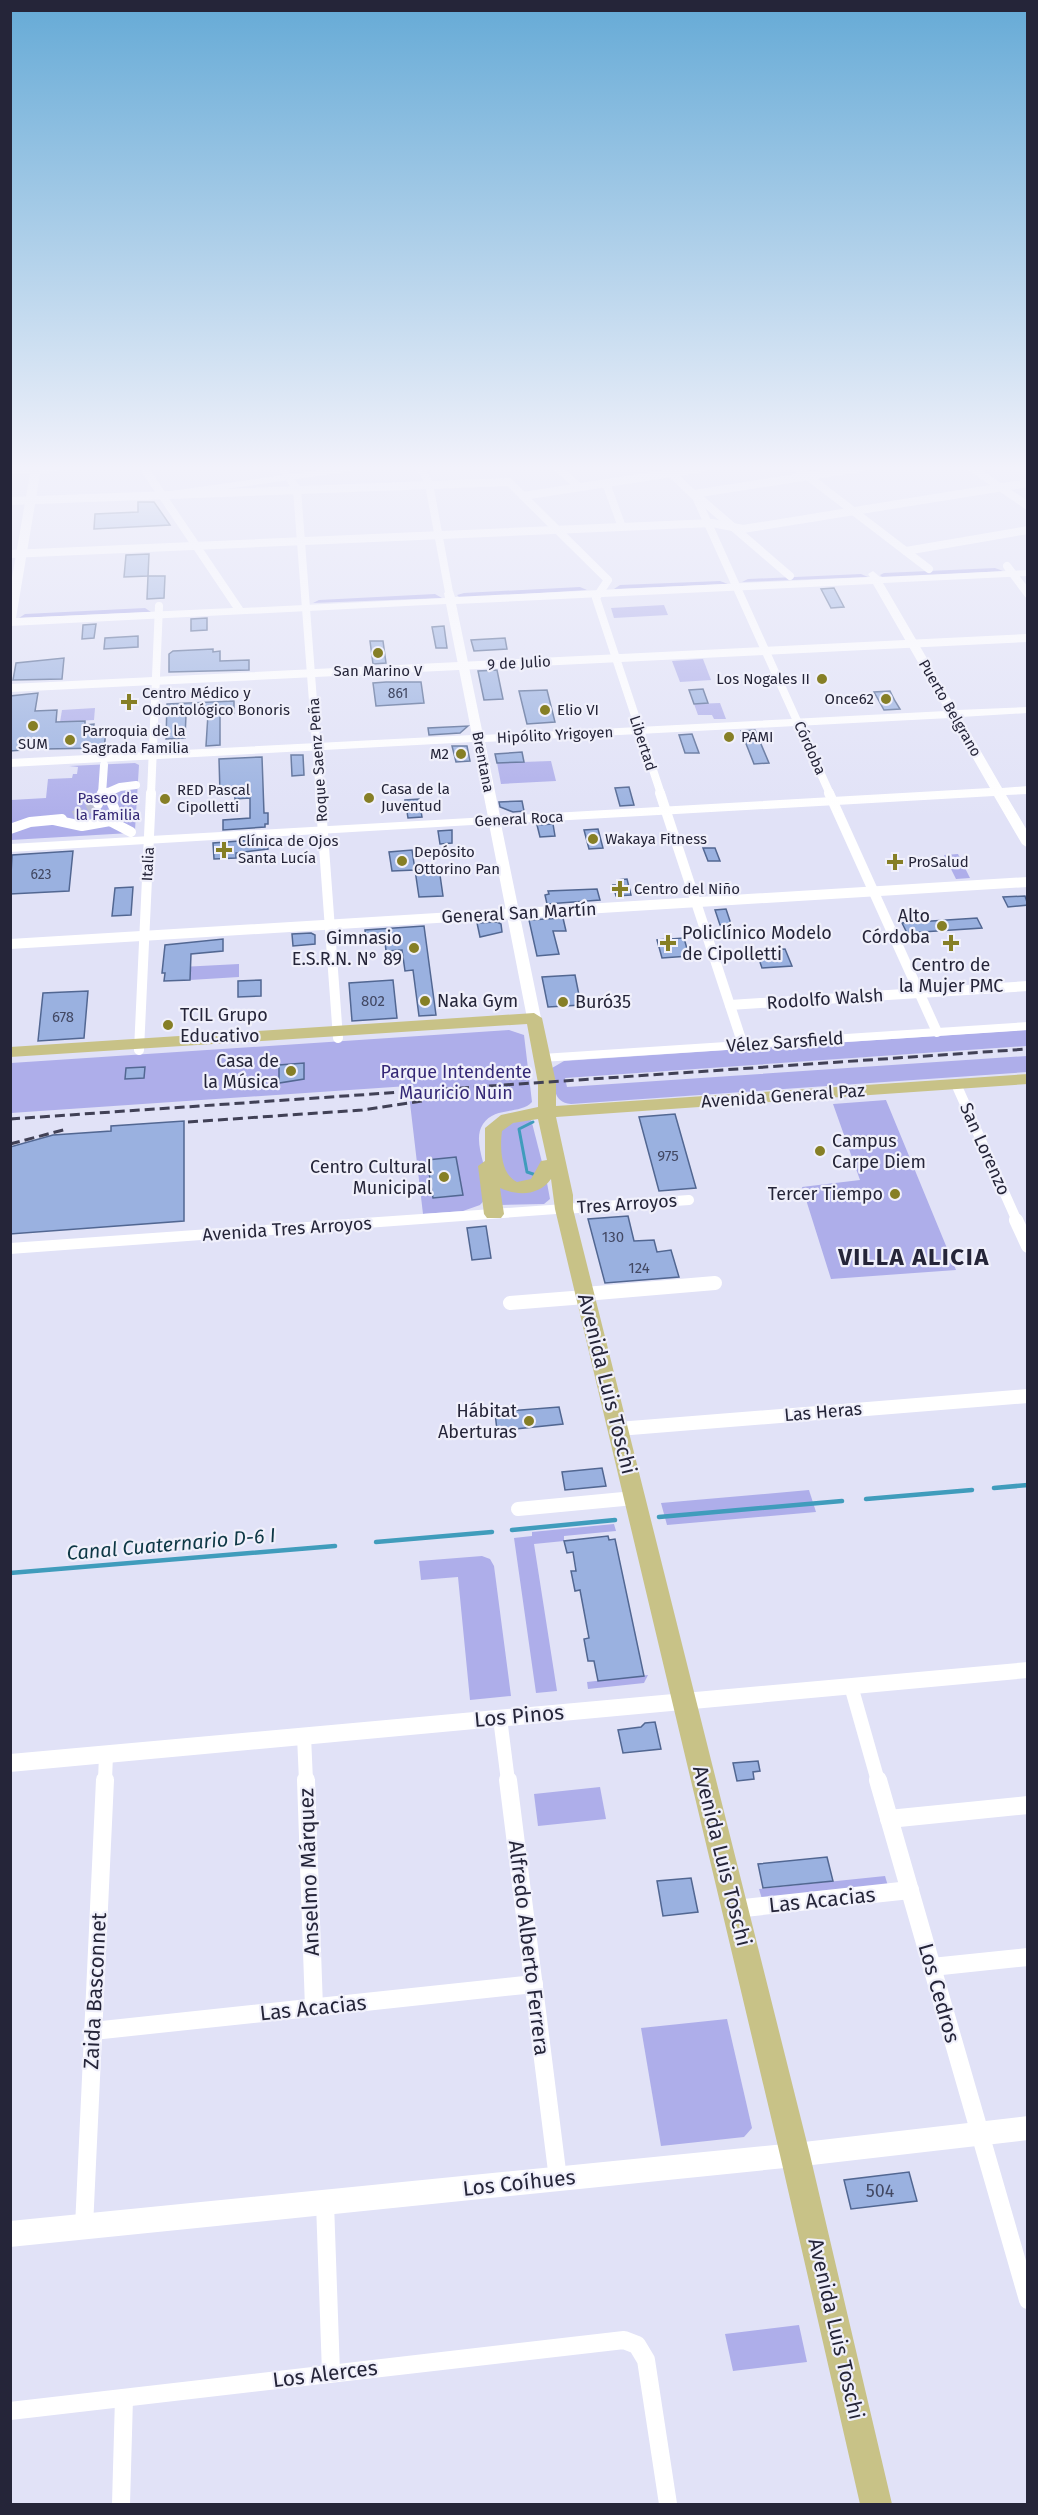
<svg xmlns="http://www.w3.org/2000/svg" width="1038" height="2515" font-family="'Fira Sans',sans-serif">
<rect width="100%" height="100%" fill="#e1e2f7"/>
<g fill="#aeaeea">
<path d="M995,568L1003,571L883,578L880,575L884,573Z"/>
<path d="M861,574L868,577L742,582L748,579Z"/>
<path d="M720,581L728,584L614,589L620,585Z"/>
<path d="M580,587L587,590L460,598L457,595L464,593Z"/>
<path d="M435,594L442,598L313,603L319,600Z"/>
<path d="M664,605L668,615L614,618L611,608Z"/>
<path d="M145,608L151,612L19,618L25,614Z"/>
<path d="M703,659L711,680L680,682L672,661Z"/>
<path d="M720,703L726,719H714L712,715H698L694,704Z"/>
<path d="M95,708L94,720L60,722L62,710Z"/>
<path d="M551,761L556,781L501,784L497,763Z"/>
<path d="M135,763L139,765L135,830L130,833L11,840V800L46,798L48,779L72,778L73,774H77L78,767L69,766Z"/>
<path d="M958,854L970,878L956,879L944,855Z"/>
<path d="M239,964V977L190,980V969L181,967Z"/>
<path d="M509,1030L524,1035L532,1102C520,1115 495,1106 483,1124C468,1146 501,1185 480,1205L463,1211L423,1214L408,1086L11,1113V1063Z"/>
<path d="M1027,1030V1046L565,1078L567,1087L1027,1056V1072L571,1104C552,1103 554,1083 552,1068L564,1061Z"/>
<path d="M886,1100L956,1270L831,1279L802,1187L860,1180L833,1104Z"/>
<path d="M531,1119L543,1166L538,1178L522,1184L505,1179L497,1130L501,1125Z"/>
<path d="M496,1182L547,1183L550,1199L544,1204L500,1205Z"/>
<path d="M809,1490L816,1512L667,1525L661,1503Z"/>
<path d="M614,1524L616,1531L564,1536V1541L534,1544L557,1691L536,1693L514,1538L532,1536V1532Z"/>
<path d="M482,1556L490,1559L494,1566L511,1696L470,1700L458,1577L421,1580L419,1561Z"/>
<path d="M648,1675L644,1683L588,1689L587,1682Z"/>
<path d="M600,1787L606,1819L538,1826L534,1794Z"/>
<path d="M885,1876L888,1886L762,1899L759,1889Z"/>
<path d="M727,2019L752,2128L744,2137L661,2146L641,2028Z"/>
<path d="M799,2325L807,2362L733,2371L725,2334Z"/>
</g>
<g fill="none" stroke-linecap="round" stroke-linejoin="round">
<path stroke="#409cbc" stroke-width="3" d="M533,1122L519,1129L527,1172L536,1175"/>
<g stroke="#409cbc" stroke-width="4.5">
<path d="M994,1488L1028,1485"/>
<path d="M866,1499L972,1490"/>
<path d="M659,1517L842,1501"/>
<path d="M512,1530L615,1520"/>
<path d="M376,1542L492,1532"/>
<path d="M10,1573L335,1546"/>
</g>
</g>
<g fill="#9ab1e0" stroke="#526792" stroke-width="1.5">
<path d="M138,502H154L170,525L94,529L95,514L138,512Z"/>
<path d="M149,554L148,576L124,577L126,555Z"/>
<path d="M148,576H165L164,598L147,599Z"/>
<path d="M834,588L844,607L831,608L821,589Z"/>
<path d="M207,618V630L191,631V619Z"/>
<path d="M96,624L94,638L82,639L83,625Z"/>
<path d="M444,626L447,648H436L432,627Z"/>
<path d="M138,636V647L104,649L105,638Z"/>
<path d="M505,638L507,649L474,651L471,640Z"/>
<path d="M370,641H383L386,663L373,664Z"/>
<path d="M213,649V652L220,651V661L249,660V670L169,672V654L173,651Z"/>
<path d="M64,658L62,679L13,680L16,663Z"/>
<path d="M497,670L503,699L484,700L478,671Z"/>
<path d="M386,682H421L424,703L376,706L373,683Z"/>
<path d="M703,689L708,703L694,704L689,690Z"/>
<path d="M547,690L555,722L527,724L519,691Z"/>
<path d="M890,691L895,701L900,709L884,710L874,692Z"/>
<path d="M38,693L35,711L57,710L56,722L85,721V725L94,724L93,732H106L104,748L44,749L45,743L24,744L23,750L10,751V696Z"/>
<path d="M234,701V713H220V745L206,746L208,714L186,715L185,738L166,739L167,704Z"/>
<path d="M468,726L460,733L429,735L428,728Z"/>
<path d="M755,730L769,763L754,764L741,731Z"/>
<path d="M692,734L699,753H685L679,735Z"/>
<path d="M452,746H467L470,761L456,762Z"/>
<path d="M522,752L524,762L497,763L495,754Z"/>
<path d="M291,755H303L304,775L292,776Z"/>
<path d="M262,757L264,813H268V824H265V827L223,830V820L250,818V798L235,799L234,792L220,793L219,759Z"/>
<path d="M629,787L634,805L620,806L615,788Z"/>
<path d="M419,799L422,817L408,818L405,800Z"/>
<path d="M522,801L524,811L513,812L500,807L499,802Z"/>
<path d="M553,824L555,836L540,837L537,825Z"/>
<path d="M598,829L603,848L589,849L584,830Z"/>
<path d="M452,830V843L440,844L438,831Z"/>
<path d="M267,839L268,849L236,853V858L214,859L213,843Z"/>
<path d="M703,848H715L720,861H708Z"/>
<path d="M412,850L415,870L392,871L389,852Z"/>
<path d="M73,851L69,891L10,894L12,855Z"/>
<path d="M439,868L443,896L419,897L415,870Z"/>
<path d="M627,879L631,895L616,896L613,885H618L617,880Z"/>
<path d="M133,887L131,915L112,916L115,888Z"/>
<path d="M597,889L600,900L547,904L545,895L549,894L548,891Z"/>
<path d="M1025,896L1028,905L1008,907L1003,897Z"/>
<path d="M726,909L731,924L720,925L715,910Z"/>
<path d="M563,918L566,931H553L559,954L537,956L529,920Z"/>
<path d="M977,918L982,928L907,933L902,923Z"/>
<path d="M497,922L501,924L502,932L480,937L477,923Z"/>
<path d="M424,926L436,1015L419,1016L413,970L405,971L402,950L386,951L385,942L366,943L365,930Z"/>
<path d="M311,933L315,935V944L293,946L292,934Z"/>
<path d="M684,938L689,956L662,958L657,940Z"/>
<path d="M223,939V951L191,954L190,980L164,981L165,973H162L165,945Z"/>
<path d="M785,949L792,966L762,968L756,951Z"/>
<path d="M575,975L581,1005L548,1007L542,977Z"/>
<path d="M261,980V996L238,997V981Z"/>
<path d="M393,980L397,1018L352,1021L349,983Z"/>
<path d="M88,991L84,1038L38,1041L43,993Z"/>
<path d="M304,1063V1079L279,1083V1065Z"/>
<path d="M145,1067L144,1078L125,1079L126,1068Z"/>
<path d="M675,1114L696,1188L659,1191L639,1117Z"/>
<path d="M184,1121V1221L10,1234V1147L53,1135L111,1131V1126Z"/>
<path d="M456,1157L463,1195L433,1198L427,1160Z"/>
<path d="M628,1216L634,1241L654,1240L657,1252L671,1250L679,1277L605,1283L588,1219Z"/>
<path d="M486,1226L491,1258L472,1260L467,1228Z"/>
<path d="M559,1407L563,1424L497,1431L495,1412Z"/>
<path d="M602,1468L606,1486L565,1490L562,1472Z"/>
<path d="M608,1536L609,1540L615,1539L644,1676L598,1681L594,1661H588L584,1639L589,1638L580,1590L575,1591L571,1571H576L573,1552L567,1553L564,1541Z"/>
<path d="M655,1722L661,1749L623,1753L618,1730L641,1727L645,1723Z"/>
<path d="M758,1761L760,1771L753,1772L754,1779L737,1781L733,1763Z"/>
<path d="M827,1857L833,1881L763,1888L758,1864Z"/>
<path d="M691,1878L698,1912L663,1916L657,1881Z"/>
<path d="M909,2172L917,2201L851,2209L844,2180Z"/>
</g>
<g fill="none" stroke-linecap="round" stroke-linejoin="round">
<path stroke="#bbbcd1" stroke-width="10" stroke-dasharray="10 5" stroke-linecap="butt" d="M74,816L98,804"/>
<g stroke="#fff" stroke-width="8">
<path d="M282,468L297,489L320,794"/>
<path d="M421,468L429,484L449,592"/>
<path d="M558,468L579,487"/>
<path d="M797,468L929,569"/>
<path d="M972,468L1028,506"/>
<path d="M10,470L56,468"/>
<path d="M671,473L696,497L830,794"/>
<path d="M606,483L622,527"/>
<path d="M694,494L860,468"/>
<path d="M523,496L704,468"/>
<path d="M697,496L790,576"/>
<path d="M10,501L509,482L608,580L596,598L661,794"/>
<path d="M906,551L1028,530"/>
<path d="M10,554L712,523L743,529L1028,483"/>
<path d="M1007,566L1028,594"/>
<path d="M10,688L1028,638"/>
<path d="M107,792L108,794"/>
<path d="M102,794L104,765"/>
<path d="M104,794L120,787L136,785"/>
<path d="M151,794L159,606"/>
</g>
<g stroke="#fff" stroke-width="10">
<path d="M320,793L338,1038"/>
<path d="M660,793L743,1045"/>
<path d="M829,793L937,1032"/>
<path d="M102,795L107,793"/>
<path d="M98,804L102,793"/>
<path d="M54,820L82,826L110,821L116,812L107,793"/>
<path d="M110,821L131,832"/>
<path d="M10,829L30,822L62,819"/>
<path d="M10,944L1028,882"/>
<path d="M730,1005L1028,986"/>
<path d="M139,1050L151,793"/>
<path d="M956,1084L1017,1221"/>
<path d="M564,1209L689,1200"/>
</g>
<g stroke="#fff" stroke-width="14">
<path d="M1016,1220L1028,1246"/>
<path d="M585,1294L715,1283"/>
<path d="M510,1303L585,1297"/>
<path d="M618,1429L1028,1396"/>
<path d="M518,1509L634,1498"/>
<path d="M851,1686L878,1781"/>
<path d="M500,1718L508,1781"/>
<path d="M304,1736L306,1781"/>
<path d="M105,1781L106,1754"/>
</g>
<g stroke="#fff" stroke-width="18">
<path d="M306,1780L314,2008"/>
<path d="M508,1780L558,2179"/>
<path d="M878,1780L1028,2300"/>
<path d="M889,1819L1028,1805"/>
<path d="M735,1909L910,1890"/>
<path d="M932,1967L1028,1957"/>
<path d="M93,2031L534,1984"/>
<path d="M325,2203L331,2373"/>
<path d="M84,2227L105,1780"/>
<path d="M10,2411L624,2340L637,2345L646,2360L668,2504"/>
<path d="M121,2504L124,2398"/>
</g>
<g fill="#fff" fill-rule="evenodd">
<path d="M31,468H41L16,618L233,608L139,468H149L165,492L334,468H358L353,471L168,497L243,608L445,598L444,593L449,590L453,591L455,597L870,577L868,574L873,571L880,577L1028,570V576L883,583L957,710L1028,707V713L961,717L1002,788L1028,786V794L1006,795L1028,832V848L1022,844L994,796L501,824L541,1018L534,1022L527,1018L489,824L10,852V844L488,817L473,742L10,767V759L472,735L446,604L10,626V589ZM873,584L946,711L483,735L456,604ZM950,718L990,788L500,816L485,742Z"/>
<path d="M1028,1022V1030L542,1062L535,1058L542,1054Z"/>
<path d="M564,1204L572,1209L570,1213L10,1254V1243Z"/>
<path d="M1028,1662V1678L10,1772V1754Z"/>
<path d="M1028,2116V2140L795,2167L10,2247V2221L795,2143Z"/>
</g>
<path fill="#c8c287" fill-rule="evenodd" d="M534,1013L542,1018L556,1083V1106L1028,1074V1084L556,1117L573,1195V1209L810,2155L892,2504H860L780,2155L555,1209L551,1179C539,1196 517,1196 500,1188L504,1214L501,1218H487L484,1214L478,1166L485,1161V1128L501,1115L538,1107V1083L527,1024L10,1057V1047ZM538,1119L547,1160L541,1161L531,1179L517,1182C500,1174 500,1146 502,1131L513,1123Z"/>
<g stroke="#414156" stroke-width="3" stroke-dasharray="10 5" stroke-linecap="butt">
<path d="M10,1119L1028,1049"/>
<path d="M188,1122L362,1110L422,1101"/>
<path d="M10,1144L67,1129"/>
</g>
</g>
<linearGradient id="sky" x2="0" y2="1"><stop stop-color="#65aad6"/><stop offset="0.57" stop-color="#f2f2fb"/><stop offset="1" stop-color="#f2f2fb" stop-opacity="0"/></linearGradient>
<rect width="1038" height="820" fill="url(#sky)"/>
<g fill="#867f26" stroke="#f0f0fb" stroke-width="2">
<circle cx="378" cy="653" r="6"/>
<circle cx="822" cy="679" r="6"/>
<circle cx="886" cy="699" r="6"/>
<path d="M126 693h6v6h6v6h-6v6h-6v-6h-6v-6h6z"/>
<circle cx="545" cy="710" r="6"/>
<circle cx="33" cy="726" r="6"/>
<circle cx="729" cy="737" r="6"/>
<circle cx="70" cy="740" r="6"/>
<circle cx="461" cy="754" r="6"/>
<circle cx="369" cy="798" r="6"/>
<circle cx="165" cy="799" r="6"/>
<circle cx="593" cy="839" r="6"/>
<path d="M221 841h6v6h6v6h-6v6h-6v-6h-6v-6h6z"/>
<circle cx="402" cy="861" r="6"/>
<path d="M892 853h6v6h6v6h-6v6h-6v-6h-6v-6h6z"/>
<path d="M617 880h6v6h6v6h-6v6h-6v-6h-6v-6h6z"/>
<circle cx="942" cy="926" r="6"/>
<path d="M665 934h6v6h6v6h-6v6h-6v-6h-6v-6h6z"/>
<path d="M948 934h6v6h6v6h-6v6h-6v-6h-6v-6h6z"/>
<circle cx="414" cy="948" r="6"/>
<circle cx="425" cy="1001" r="6"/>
<circle cx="563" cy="1002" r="6"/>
<circle cx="168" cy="1025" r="6"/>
<circle cx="291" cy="1071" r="6"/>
<circle cx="820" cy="1151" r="6"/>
<circle cx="444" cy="1177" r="6"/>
<circle cx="895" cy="1194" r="6"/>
<circle cx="529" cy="1421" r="6"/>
</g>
<g text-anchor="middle" stroke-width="4.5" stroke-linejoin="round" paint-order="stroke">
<g font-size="14" fill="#424863">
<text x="398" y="698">861</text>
<text x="41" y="879">623</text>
</g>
<g font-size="15" fill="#252539" stroke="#f0f0fb">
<text transform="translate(519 663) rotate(-3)" y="5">9 de Julio</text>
<text transform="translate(950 708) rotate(60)" y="5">Puerto Belgrano</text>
<text transform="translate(555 735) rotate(-3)" y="5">Hipólito Yrigoyen</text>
<text transform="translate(643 743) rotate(72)" y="5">Libertad</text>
<text transform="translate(810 748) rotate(66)" y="5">Córdoba</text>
<text transform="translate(318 760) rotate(-94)" y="5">Roque Saenz Peña</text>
<text transform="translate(483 762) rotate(79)" y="5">Brentana</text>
<text transform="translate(519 819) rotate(-3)" y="5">General Roca</text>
<text transform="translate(148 864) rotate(-87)" y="5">Italia</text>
</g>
<g font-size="15" fill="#252539" stroke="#f0f0fb" text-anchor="start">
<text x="378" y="676" text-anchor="middle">San Marino V</text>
<text x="810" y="684" text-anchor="end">Los Nogales II</text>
<text x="142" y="698">Centro Médico y<tspan x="142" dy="17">Odontológico Bonoris</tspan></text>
<text x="874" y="704" text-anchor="end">Once62</text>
<text x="557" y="715">Elio VI</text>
<text x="82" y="736">Parroquia de la<tspan x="82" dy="17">Sagrada Familia</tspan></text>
<text x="741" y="742">PAMI</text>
<text x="33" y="749" text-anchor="middle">SUM</text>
<text x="449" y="759" text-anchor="end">M2</text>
<text x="381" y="794">Casa de la<tspan x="381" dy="17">Juventud</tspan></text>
<text x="177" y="795">RED Pascal<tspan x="177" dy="17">Cipolletti</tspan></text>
<text x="605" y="844">Wakaya Fitness</text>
<text x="238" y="846">Clínica de Ojos<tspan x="238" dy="17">Santa Lucía</tspan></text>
<text x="414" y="857">Depósito<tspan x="414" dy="17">Ottorino Pan</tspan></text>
<text x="908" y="867">ProSalud</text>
<text x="634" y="894">Centro del Niño</text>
</g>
<g font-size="15" fill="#342876" stroke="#f0f0fb">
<text x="108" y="803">Paseo de<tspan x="108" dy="17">la Familia</tspan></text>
</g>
<g font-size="15" fill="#424863">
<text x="373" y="1006">802</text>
<text x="63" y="1022">678</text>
<text x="668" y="1161">975</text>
<text x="613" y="1242">130</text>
<text x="639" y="1273">124</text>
</g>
<g font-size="18" fill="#252539" stroke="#f0f0fb">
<text transform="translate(519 913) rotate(-3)" y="6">General San Martín</text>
<text transform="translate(825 999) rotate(-4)" y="6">Rodolfo Walsh</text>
<text transform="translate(785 1042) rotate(-4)" y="6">Vélez Sarsfield</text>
<text transform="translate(783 1096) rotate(-4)" y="6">Avenida General Paz</text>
<text transform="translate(985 1149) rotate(66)" y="6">San Lorenzo</text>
<text transform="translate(627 1204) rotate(-4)" y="6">Tres Arroyos</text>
<text transform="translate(287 1229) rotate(-4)" y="6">Avenida Tres Arroyos</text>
<text transform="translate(823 1412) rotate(-5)" y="6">Las Heras</text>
</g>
<g font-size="18" fill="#252539" stroke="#f0f0fb" text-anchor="end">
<text x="930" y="922">Alto<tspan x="930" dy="21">Córdoba</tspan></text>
<text x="682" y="939" text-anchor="start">Policlínico Modelo<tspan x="682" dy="21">de Cipolletti</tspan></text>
<text x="402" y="944">Gimnasio<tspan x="402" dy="21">E.S.R.N. N° 89</tspan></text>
<text x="951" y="971" text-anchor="middle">Centro de<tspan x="951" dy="21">la Mujer PMC</tspan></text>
<text x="437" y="1007" text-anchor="start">Naka Gym</text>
<text x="575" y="1008" text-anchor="start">Buró35</text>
<text x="180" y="1021" text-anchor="start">TCIL Grupo<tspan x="180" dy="21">Educativo</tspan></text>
<text x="279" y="1067">Casa de<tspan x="279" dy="21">la Música</tspan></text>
<text x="832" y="1147" text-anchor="start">Campus<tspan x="832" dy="21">Carpe Diem</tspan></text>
<text x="432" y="1173">Centro Cultural<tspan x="432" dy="21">Municipal</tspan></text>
<text x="883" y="1200">Tercer Tiempo</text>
<text x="517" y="1417">Hábitat<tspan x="517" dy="21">Aberturas</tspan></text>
</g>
<g font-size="18" fill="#342876" stroke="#f0f0fb">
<text x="456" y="1078">Parque Intendente<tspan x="456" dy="21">Mauricio Nuin</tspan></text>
</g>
<g font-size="18" fill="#424863">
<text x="880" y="2197">504</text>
</g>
<g font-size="20" font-style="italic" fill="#0e3846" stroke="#f0f0fb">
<text transform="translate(171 1544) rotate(-5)" y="7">Canal Cuaternario D-6 I</text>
</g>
<g font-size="21" fill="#252539" stroke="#f0f0fb">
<text transform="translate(607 1384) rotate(76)" y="7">Avenida Luis Toschi</text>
<text transform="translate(519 1716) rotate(-5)" y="7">Los Pinos</text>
<text transform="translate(722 1856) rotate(76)" y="7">Avenida Luis Toschi</text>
<text transform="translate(309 1872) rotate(-92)" y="7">Anselmo Márquez</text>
<text transform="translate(822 1900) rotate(-6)" y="7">Las Acacias</text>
<text transform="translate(529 1948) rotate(83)" y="7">Alfredo Alberto Ferrera</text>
<text transform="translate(95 1991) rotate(-87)" y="7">Zaida Basconnet</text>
<text transform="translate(939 1993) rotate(74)" y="7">Los Cedros</text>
<text transform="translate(313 2008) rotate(-6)" y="7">Las Acacias</text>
<text transform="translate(519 2183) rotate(-6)" y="7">Los Coíhues</text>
<text transform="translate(836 2329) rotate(77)" y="7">Avenida Luis Toschi</text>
<text transform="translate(325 2374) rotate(-7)" y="7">Los Alerces</text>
</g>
<g font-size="24" font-weight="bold" letter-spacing="1.5" fill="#252539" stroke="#f0f0fb">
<text x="914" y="1265">VILLA ALICIA</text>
</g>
</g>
<rect width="1038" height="2515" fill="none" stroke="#252539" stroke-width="24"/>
</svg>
